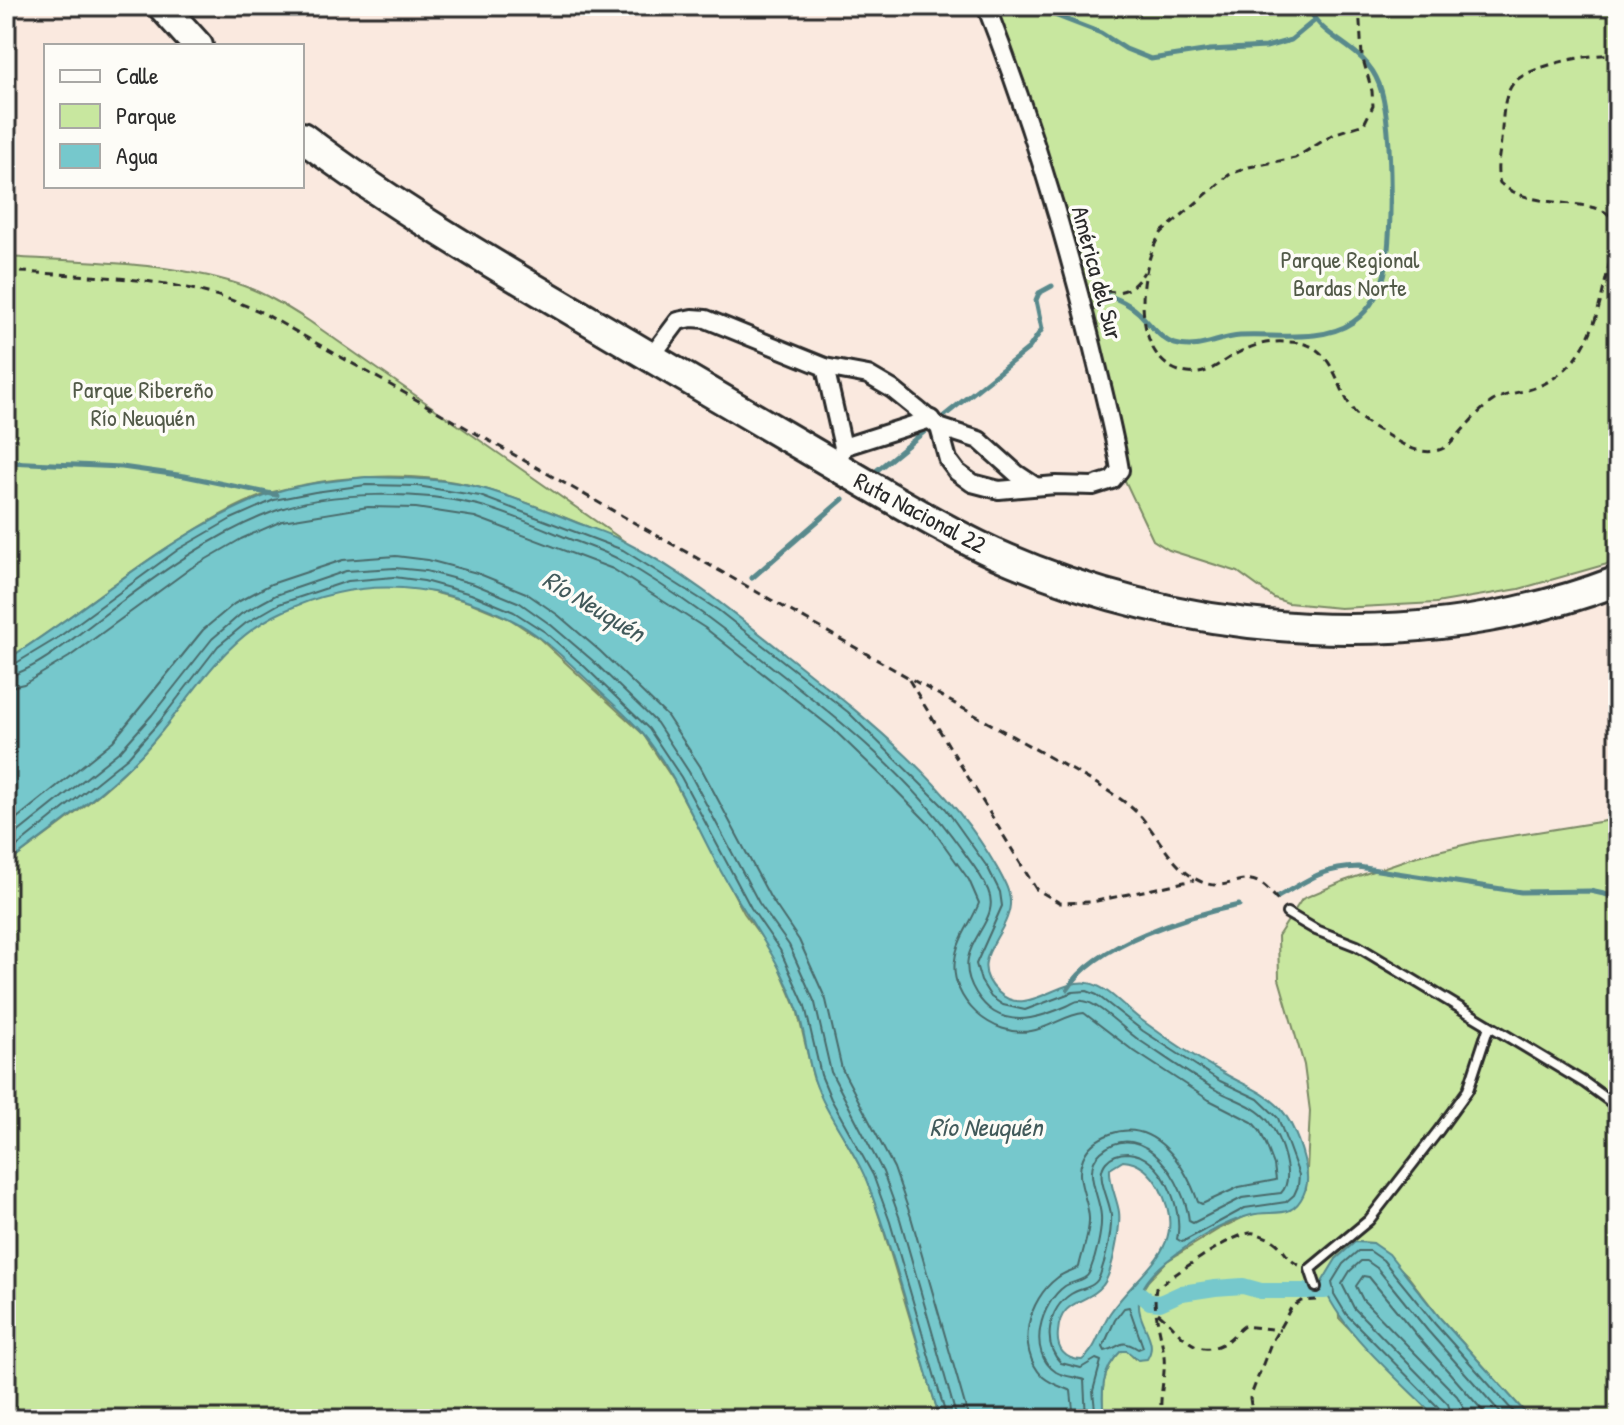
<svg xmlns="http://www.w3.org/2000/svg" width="1624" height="1425" font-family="'Patrick Hand',sans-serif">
<rect width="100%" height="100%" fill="#fae9df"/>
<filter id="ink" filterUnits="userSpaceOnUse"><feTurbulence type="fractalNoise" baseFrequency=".0125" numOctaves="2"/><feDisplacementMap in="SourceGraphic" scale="16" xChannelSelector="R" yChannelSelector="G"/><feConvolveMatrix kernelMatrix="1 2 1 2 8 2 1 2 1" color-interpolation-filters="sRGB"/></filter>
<g filter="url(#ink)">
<g fill="#c8e79f" stroke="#7a8965" stroke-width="2">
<path d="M986,6H1618V561L1519,589L1436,603L1340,608L1288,603L1274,598L1238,572L1169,550L1153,540L1120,470L1114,432Z"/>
<path d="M6,257C82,262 165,261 238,284C263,292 287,307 309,321L627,543C580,524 533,503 485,489C421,470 336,474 273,492C240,502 206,523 176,542C117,578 65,624 6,660Z"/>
<path d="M394,585L422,589L469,602L510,619L540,639L643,734L674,781L744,913L773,953L797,1009L813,1077L824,1102L866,1177L882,1225L940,1419H6V865C49,832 96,801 134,762C168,729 191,688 222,654C254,620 306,596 351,589C365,586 380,586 394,585Z"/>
<path d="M1618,819V1419H1531L1441,1319L1407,1275L1373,1243L1355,1242L1336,1259L1339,1318L1438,1419H1104C1101,1393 1101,1370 1121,1351H1127L1134,1358L1140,1294L1148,1281L1167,1261L1219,1229L1248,1215L1267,1211L1306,1189L1310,1111L1304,1065L1279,979L1278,936L1302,899L1344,881L1417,856L1480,841Z"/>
</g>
<g fill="#76c8cc" stroke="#58898c" stroke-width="2" fill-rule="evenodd">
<path d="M366,477C406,478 447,478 485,489C516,498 546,510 575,522C593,529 611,534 627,543C684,572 735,614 784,653C862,715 947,780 997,868C1003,879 1011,892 1010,905C1007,938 965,960 998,992C1026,1019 1058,978 1088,983C1106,985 1125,1008 1140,1019C1167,1039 1198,1059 1227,1075C1247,1086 1266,1093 1281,1109C1294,1124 1305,1156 1307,1176C1308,1187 1302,1204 1290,1210C1280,1215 1263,1211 1251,1215C1223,1222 1190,1243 1167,1261C1106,1311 1166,1330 1147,1359L1138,1360L1127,1351H1121C1101,1370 1101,1393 1104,1419H940C916,1341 896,1257 867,1182C853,1146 826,1116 814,1079C807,1057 805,1033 798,1011C781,961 749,920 723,875C697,829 677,775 643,734C628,716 609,701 593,685C567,661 540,633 508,618C434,581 360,576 284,611C214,642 186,712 133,763C94,801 48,832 6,865V660C93,606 172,530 270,494C300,483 335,481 366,477ZM1123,1161C1140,1162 1152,1174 1160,1189C1191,1248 1139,1270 1110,1313C1099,1329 1098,1348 1082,1360C1065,1360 1056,1349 1058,1332C1060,1298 1089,1304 1103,1285C1112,1274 1121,1227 1119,1212C1117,1198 1109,1184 1110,1169Z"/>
<path d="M1355,1242L1373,1243L1389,1254L1441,1319L1531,1419H1438C1402,1382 1338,1330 1322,1282L1336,1259Z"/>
</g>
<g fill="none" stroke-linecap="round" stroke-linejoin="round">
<g stroke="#496a6b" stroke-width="2">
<path d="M6,666L13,665L56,639L179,549L231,519L274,500L315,492L366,485L417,486L480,496L623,550L718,610L848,712L946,809L988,868L1000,892L1002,906L976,964L981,981L991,997L1003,1005L1025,1010L1073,992L1087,991L1097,995L1143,1031L1220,1081L1258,1099L1278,1118L1299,1175L1298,1186L1294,1195L1286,1202L1245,1208L1182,1242L1177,1239C1184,1210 1163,1155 1128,1153C1120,1153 1111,1156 1106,1162C1094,1176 1110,1199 1111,1215C1112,1233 1106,1258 1100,1275C1095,1289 1082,1287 1071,1294C1048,1309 1042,1344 1061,1363L1081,1368L1096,1359L1101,1361L1093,1391L1096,1419"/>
<path d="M6,676C33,673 77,635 100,618C154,577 211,535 275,511C331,490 420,491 478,505C508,513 538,526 567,538C585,545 605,551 622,561C677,592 726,631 776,670C843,722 910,777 960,847C970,861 981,874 988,890C1004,926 946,945 976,993C981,1001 986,1007 994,1012C1017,1026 1044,1016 1067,1006C1074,1003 1075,1000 1083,1001C1098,1002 1125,1031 1139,1040C1165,1057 1191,1076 1218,1091C1235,1100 1257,1106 1269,1122C1280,1138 1296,1178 1281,1193L1242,1198L1193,1223L1189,1221C1186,1185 1144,1115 1101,1152C1081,1170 1100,1195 1101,1216C1102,1232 1096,1256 1090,1271C1086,1282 1074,1280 1065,1286C1041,1303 1026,1352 1056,1372C1065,1377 1076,1377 1084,1380L1086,1419"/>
<path d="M6,688L24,684L69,657L191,568L241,539L282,521L368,507L416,508L475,517L613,569L705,628L833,729L882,776L929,824L969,880L979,903C972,922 957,939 955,960C949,1000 993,1038 1031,1031C1049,1028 1067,1014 1084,1013L1131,1049L1209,1100L1252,1122L1260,1131L1266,1144L1274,1165L1276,1180L1239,1187L1202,1204L1198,1202C1186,1167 1155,1117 1110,1134C1099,1138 1088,1146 1083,1158C1074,1179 1088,1197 1089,1218C1090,1233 1082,1252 1079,1267C1072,1271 1064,1272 1057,1278C1028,1300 1015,1348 1043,1377C1051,1384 1062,1387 1071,1391L1074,1419"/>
<path d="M6,827L113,741L203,630L234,604L271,584L343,560L396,556L428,560L477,573L526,593L558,615L600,651L667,716L700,766L770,897L799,940L826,1000L842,1069L894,1168L911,1217L969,1419"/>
<path d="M6,842L121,750L152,715L212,639L241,614L276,595L346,571L395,568L426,571L474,584L520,603L551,625L592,660L657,723L689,772L759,903L789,945L815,1003L831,1072L883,1172L900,1219L957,1419"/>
<path d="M6,855L128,757L160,721L218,646L246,623L279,604L348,581L394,577L424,581L471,594L514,612L545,632L585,667L649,729L681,777L751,908L780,950L805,1006L821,1075L831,1099L873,1175L890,1222L947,1419"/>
<path d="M1129,1307L1143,1347L1138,1349C1119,1337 1121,1348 1105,1351L1103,1347L1115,1320L1124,1308Z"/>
<path d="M1443,1419L1441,1410L1346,1314L1334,1294L1332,1282L1343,1264L1358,1251H1370L1383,1260L1435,1324L1520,1419"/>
<path d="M1453,1419L1448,1404L1354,1308L1342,1284L1350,1271L1361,1261H1367L1377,1268L1428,1331L1506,1419"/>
<path d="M1465,1419L1463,1406L1457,1396L1363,1300L1356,1286L1363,1276L1369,1277L1419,1338L1490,1419"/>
</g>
<g stroke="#58898c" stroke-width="5">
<path d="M1031,6L1101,33L1126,49L1151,59L1210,50L1266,47L1291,40L1314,21"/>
<path d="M1096,292C1113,297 1126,301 1139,313C1150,324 1161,340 1175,344C1200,351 1218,337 1240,336C1277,334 1322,343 1353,322C1371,310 1383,287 1386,266C1392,226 1393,120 1379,84C1364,44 1321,41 1308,6"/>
<path d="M939,420L1029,348L1042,329L1036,300L1039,293L1052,286"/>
<path d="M6,462L122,467L185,476L277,495"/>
<path d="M876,471L930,427"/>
<path d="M752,578L843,499"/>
<path d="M1276,898C1310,880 1317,869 1358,867L1521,892L1590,891L1618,897"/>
<path d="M1068,989C1095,943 1190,915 1239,905"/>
</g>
<path stroke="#76c8cc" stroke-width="16" d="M1140,1294L1150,1302L1160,1303L1182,1293L1215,1288L1243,1286L1261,1291H1325"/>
<g stroke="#2b2b2b" stroke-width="14">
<g id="service">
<path d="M1287,913L1316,930L1357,946L1585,1083L1618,1107"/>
<path d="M1316,1287L1310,1269L1369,1220L1439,1130L1468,1090L1489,1026"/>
</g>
</g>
<g stroke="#2b2b2b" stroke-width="22">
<g id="minor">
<path d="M651,357L678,321L692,318L706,319L825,367L868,375L892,389L939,427L948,460L957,472L972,483L999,490L1056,485L1093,486L1112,480L1120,470C1113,427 1102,387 1092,345C1064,230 1029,116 986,6"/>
<path d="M825,367L843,447L837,468"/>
<path d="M939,427L979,440L1017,474L1035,486"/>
<path d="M843,447L931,419"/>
</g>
</g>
<g stroke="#2b2b2b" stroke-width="34">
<g id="trunk">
<path d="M162,6L198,46"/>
<path d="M302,137C414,222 539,290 659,362C730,404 801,446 872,487C912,510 952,534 994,553C1187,639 1419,657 1618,581"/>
</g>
</g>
<g stroke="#2b2b2b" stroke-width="3" stroke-dasharray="8 6" stroke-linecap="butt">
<path d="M1359,6L1362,56L1372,91L1373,106L1364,124L1336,133L1295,158L1249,167L1229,175L1162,232C1136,267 1130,366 1188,373C1209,376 1221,361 1238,353C1253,345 1268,341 1285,342C1295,342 1306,343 1314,348C1336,362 1339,391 1353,410C1360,420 1372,426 1382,432C1403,445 1426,461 1449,445C1463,431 1476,412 1493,401C1507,392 1524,393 1539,386C1589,364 1597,317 1608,270C1611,254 1622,230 1610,216C1594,197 1531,211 1500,183C1495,168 1500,155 1501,140C1503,123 1502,100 1512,85C1524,66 1596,52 1618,55"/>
<path d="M6,271C93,277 182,275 263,313L1097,784C1113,794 1130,804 1142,818C1159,838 1171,864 1194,878C1233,902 1245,853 1280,904"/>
<path d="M1092,289C1118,293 1129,296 1144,272"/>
<path d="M909,680L1036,889L1060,903L1092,902L1194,880"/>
<path d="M1158,1313C1179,1328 1193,1361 1224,1343C1232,1338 1237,1331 1244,1326L1280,1330"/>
<path d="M1162,1419C1158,1398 1166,1377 1164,1356C1162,1335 1152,1310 1156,1288C1173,1276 1236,1230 1254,1233C1259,1234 1268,1238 1272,1240C1284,1247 1286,1260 1299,1265"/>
<path d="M1253,1419L1250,1398L1271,1343L1291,1308L1301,1301L1316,1300"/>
</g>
<use href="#service" stroke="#fdfcf7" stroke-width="8"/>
<use href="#minor" stroke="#fdfcf7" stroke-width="16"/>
<use href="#trunk" stroke="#fdfcf7" stroke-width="28"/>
</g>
</g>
<g text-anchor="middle" stroke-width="7" stroke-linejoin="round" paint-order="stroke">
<g font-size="24" fill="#525a48" stroke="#fdfcf7">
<text x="1350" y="268">Parque Regional<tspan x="1350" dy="28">Bardas Norte</tspan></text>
<text x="143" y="398">Parque Ribereño<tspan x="143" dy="28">Río Neuquén</tspan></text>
</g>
<g font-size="24" fill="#2b2b2b" stroke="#fdfcf7">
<text transform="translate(1097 273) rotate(75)" y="8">América del Sur</text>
<text transform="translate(920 513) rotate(28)" y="8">Ruta Nacional 22</text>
</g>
<g font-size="26" font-style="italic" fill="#425a5b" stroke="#fdfcf7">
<text transform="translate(594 606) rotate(31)" y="9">Río Neuquén</text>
<text x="986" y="1136">Río Neuquén</text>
</g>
</g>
<rect width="1624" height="1425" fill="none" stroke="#fdfcf7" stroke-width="32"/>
<rect x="16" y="16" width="1592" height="1393" fill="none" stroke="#2b2b2b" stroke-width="3" filter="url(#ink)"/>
<rect x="44" y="44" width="260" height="144" fill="#fdfcf7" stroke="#a9a8a5" stroke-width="2"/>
<rect x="60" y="70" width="40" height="12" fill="#fdfcf7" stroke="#a9a8a5" stroke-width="2"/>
<text x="116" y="84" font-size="24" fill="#2b2b2b">Calle</text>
<rect x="60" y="104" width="40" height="24" fill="#c8e79f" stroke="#a9a8a5" stroke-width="2"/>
<text x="116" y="124" font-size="24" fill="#2b2b2b">Parque</text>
<rect x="60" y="144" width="40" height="24" fill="#76c8cc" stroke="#a9a8a5" stroke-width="2"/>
<text x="116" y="164" font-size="24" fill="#2b2b2b">Agua</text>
</svg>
